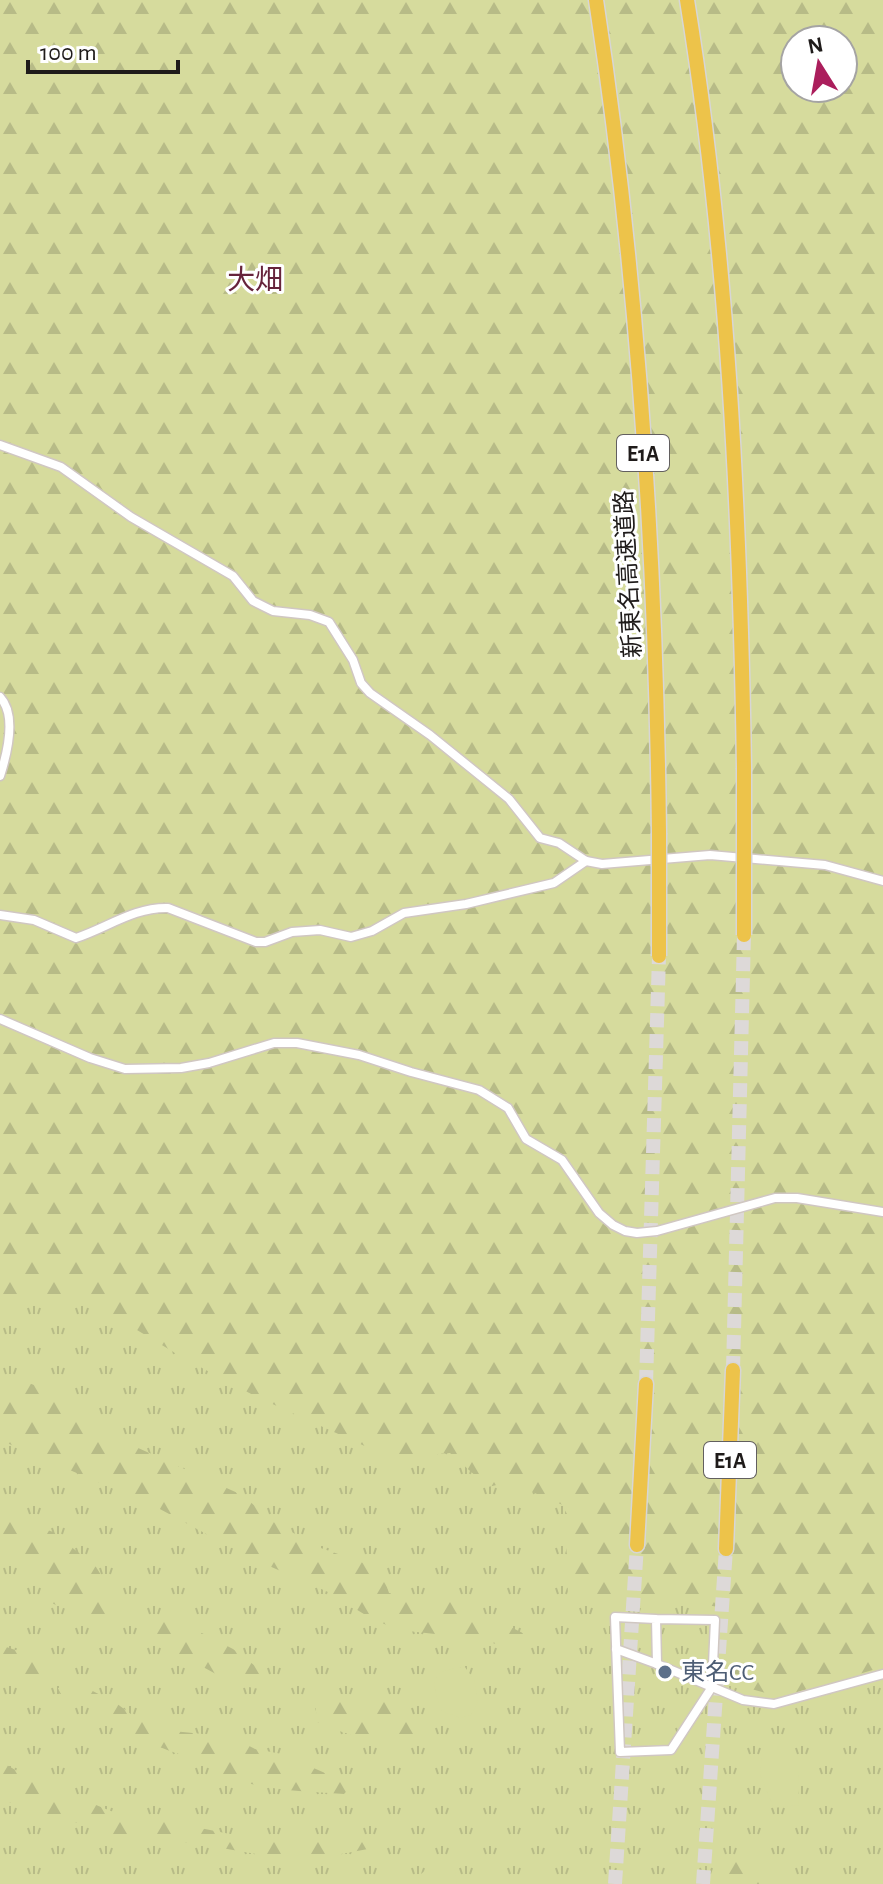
<svg xmlns="http://www.w3.org/2000/svg" width="883" height="1884" font-family="'Alegreya Sans','Noto Sans JP',sans-serif">
<defs>
<pattern id="grass-tufts" width="24" height="20" patternUnits="userSpaceOnUse" patternTransform="scale(2)"><rect width="24" height="20" fill="#d6db9d"/><path d="M3 7l-1-3M5 7V3M7 7l1-3M15 17l-1-3M17 17v-4M19 17l1-3" fill="none" stroke="#b7bb87"/></pattern>
<pattern id="forest-firs" width="22" height="20" patternUnits="userSpaceOnUse" patternTransform="scale(2)"><rect width="22" height="20" fill="#d6db9d"/><path d="M5 1l3.5 6h-7zM16 11l3.5 6h-7z" fill="#b7bb87"/></pattern>
</defs>
<rect width="100%" height="100%" fill="#fffbf9"/>
<path fill="url(#grass-tufts)" d="M0,1251L883,1606V1884H0Z"/>
<g fill="url(#forest-firs)" fill-rule="evenodd">
<path d="M0,0H883V1667L780,1697L744,1687L724,1657L723,1608L692,1602L568,1596L565,1506L509,1482L488,1487L450,1453L391,1458L255,1396L185,1359L89,1301L0,1296ZM795,40H843V88H795Z"/>
<path d="M0,1373L57,1393L94,1428L242,1495L274,1522L318,1547L381,1569L389,1593L456,1600L539,1641L515,1650L480,1639L399,1630L372,1619L328,1592L249,1557L158,1508L0,1440Z"/>
<path d="M0,1512L53,1532L96,1567L126,1615L105,1625L49,1602L35,1573L0,1550Z"/>
<path d="M165,1614L181,1616L190,1627L233,1649L266,1674V1690L236,1685L161,1644L151,1631L154,1617Z"/>
<path d="M0,1645L34,1656L46,1674L26,1676L0,1664Z"/>
<path d="M79,1684L116,1703L140,1721L173,1731L232,1737L255,1749L282,1754L352,1785L344,1794C308,1791 268,1791 234,1779C219,1773 204,1764 189,1758C163,1747 99,1730 89,1703L60,1696L58,1688Z"/>
<path d="M334,1693L390,1703L400,1712L416,1719L424,1738L420,1743C383,1743 351,1738 317,1722L315,1701Z"/>
<path d="M0,1761L58,1795L96,1805L131,1819L175,1823L250,1838L277,1839L302,1834L335,1842L405,1833L376,1838L384,1846L325,1857H273L193,1843L113,1837L69,1820L38,1815L0,1798Z"/>
<path d="M735,1855L760,1858L767,1884H719Z"/>
</g>
<g fill="#d6db9d">
<path d="M465,1667L474,1680L478,1701L471,1715L461,1718L442,1711C430,1681 429,1671 465,1667Z"/>
<path d="M762,1757H786L798,1769L799,1805L774,1808L760,1775Z"/>
<path d="M433,1863H448L455,1871L457,1884H418L420,1875Z"/>
</g>
<g fill="none" stroke-linecap="round" stroke-linejoin="round">
<g stroke="#ddd9d8" stroke-width="14" stroke-dasharray="14 7" stroke-linecap="butt">
<path d="M733,1370L744,935"/>
<path d="M646,1384L659,956"/>
<path d="M615,1884L637,1545"/>
<path d="M703,1884L726,1549"/>
</g>
<g stroke="#d0c7c2" stroke-width="11">
<g id="street">
<path d="M0,445L61,467L131,517L233,576L253,601L273,611L310,615L329,622L353,660L361,683L370,693L430,735L509,799L540,838L559,843L586,861L602,864L710,855L825,865L883,881"/>
<path d="M0,697C17,715 7,754 0,776"/>
<path d="M0,915L34,920L76,938C107,928 134,907 168,908L256,942H265L292,932L320,930L351,937L372,931L404,913L466,904L554,883L586,861"/>
<path d="M0,1019L90,1058L125,1069L181,1068L209,1063L274,1043H297L359,1055L411,1072L479,1090L508,1108L526,1139L562,1160L599,1213L613,1225L625,1231L637,1233L657,1231L775,1198H797L883,1212"/>
<path d="M656,1619L615,1617L620,1752L671,1750L712,1687L715,1620L656,1619L657,1664"/>
<path d="M616,1649L657,1664L743,1700L774,1704L883,1674"/>
</g>
</g>
<g stroke="#d7d6d6" stroke-width="17">
<g id="highway">
<path d="M596,0C638,275 656,555 659,833"/>
<path d="M687,0C728,254 740,511 744,768"/>
<path d="M637,1545L646,1384"/>
<path d="M726,1549L733,1370"/>
</g>
</g>
<use href="#street" stroke="#fff" stroke-width="8"/>
<use href="#highway" stroke="#edc34a" stroke-width="14"/>
<g stroke="#d7d6d6" stroke-width="17" stroke-linecap="butt">
<g id="highway-bridge">
<path d="M659,833V956"/>
<path d="M744,935V768"/>
</g>
</g>
<use href="#highway-bridge" stroke="#edc34a" stroke-width="14"/>
</g>
<circle fill="#5c6f8a" stroke="#fff" stroke-width="3" cx="665" cy="1672" r="8"/>
<g text-anchor="middle" stroke-width="6" stroke-linejoin="round" paint-order="stroke">
<g fill="#fff" stroke="#625f5f" stroke-width="2">
<rect x="617" y="435" width="52" height="36" rx="6"/>
<rect x="704" y="1442" width="52" height="36" rx="6"/>
</g>
<g font-size="22" font-weight="bold" fill="#1f1b1a">
<text x="643" y="461">E1A</text>
<text x="730" y="1468">E1A</text>
</g>
<g font-size="24" fill="#1f1b1a" stroke="#fff">
<text transform="translate(628 574) rotate(-93)" y="8">新東名高速道路</text>
</g>
<g font-size="24" fill="#4e5e75" stroke="#fff" text-anchor="start">
<text x="681" y="1680">東名CC</text>
</g>
<g font-size="28" fill="#66233b" stroke="#fff">
<text x="255" y="289">大畑</text>
</g>
</g>
<g transform="translate(819 64) rotate(349)"><circle r="38" fill="#ffffff" stroke="#a5a4a3" stroke-width="2"/>
<path d="M0-6L14 30L0 20L-14 30Z" fill="#ab1e5c"/>
<text y="-12" font-size="22" font-weight="bold" text-anchor="middle" fill="#1f1b1a">N</text>
</g>
<path d="M28 60v12h150v-12" fill="none" stroke="#1f1b1a" stroke-width="4"/>
<text x="40" y="60" font-size="24" fill="#1f1b1a" stroke="#ffffff" stroke-width="6" paint-order="stroke">100 m</text>
</svg>
